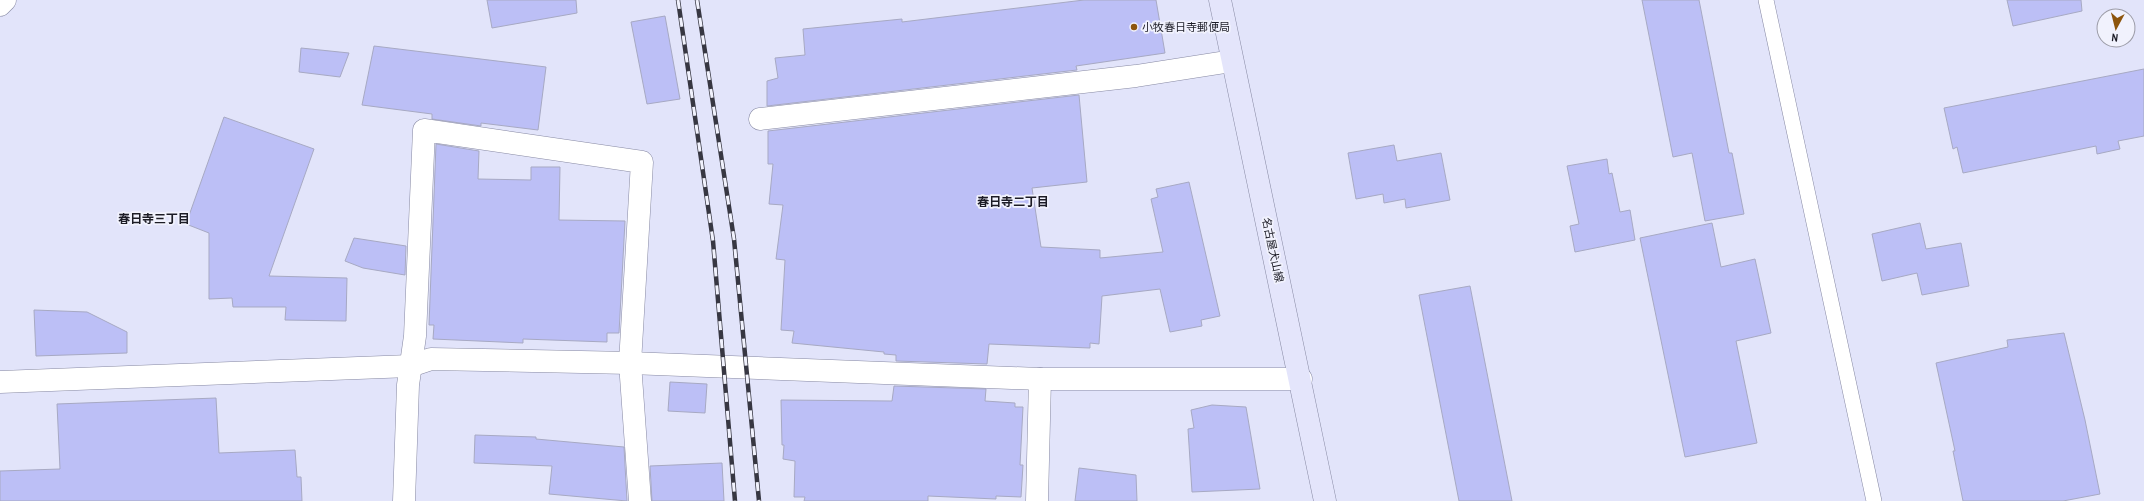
<svg xmlns="http://www.w3.org/2000/svg" width="2144" height="501" font-family="'Archivo Narrow','Noto Sans JP',sans-serif">
<rect width="100%" height="100%" fill="#e2e4fa"/>
<g fill="#bcbff6" stroke="#a7a9c3">
<path d="M487,0H576L577,13L492,28Z"/>
<path d="M1084,0H1156L1165,53L1076,66L1077,70L767,106V81L778,78L775,58L805,55L803,29L902,19V22Z"/>
<path d="M1642,0H1699L1729,153H1732L1744,214L1705,221L1692,153L1673,157Z"/>
<path d="M2007,0H2081L2082,11L2013,26Z"/>
<path d="M665,16L680,99L647,104L631,22Z"/>
<path d="M374,46L546,67L538,130L481,123V126L432,119V114L362,105Z"/>
<path d="M301,48L349,53L340,77L299,72Z"/>
<path d="M2144,69V136L2118,141L2120,149L2097,154L2096,146L1963,173L1957,147L1953,149L1944,108Z"/>
<path d="M1079,95L1087,182L1032,188L1041,247L1100,250V258L1163,252L1151,199L1158,197L1156,189L1189,182L1220,316L1201,320L1202,326L1170,332L1160,289L1102,296L1099,344L1090,343V348L989,344L987,364L896,361V355L884,354V352L792,343L794,331L781,330L785,260L776,259L783,205L769,204L773,164H768V131Z"/>
<path d="M224,117L314,149L269,276L347,278L346,321L285,320L286,307H233L232,298L209,299V233L186,224Z"/>
<path d="M436,144L479,151L478,179L531,180V167H560L559,220L625,221L619,333H607V342L523,339V343L433,339L434,325H429Z"/>
<path d="M1394,145L1397,161L1441,153L1450,200L1406,208L1405,199L1384,203L1383,194L1356,199L1348,153Z"/>
<path d="M1607,159L1609,174L1612,173L1620,212L1630,210L1635,240L1575,252L1570,226L1579,224L1567,166Z"/>
<path d="M1712,223L1721,267L1755,259L1771,333L1736,341L1757,443L1685,457L1640,238Z"/>
<path d="M1920,223L1926,249L1961,243L1969,286L1922,295L1917,273L1882,281L1872,234Z"/>
<path d="M354,238L406,246L405,275L363,268L345,261Z"/>
<path d="M1470,286L1512,501H1459L1419,295Z"/>
<path d="M34,310L87,312L127,332V353L36,356Z"/>
<path d="M2064,333L2085,420L2100,494L2063,501H1963L1953,451H1955L1936,363L2008,347L2007,340Z"/>
<path d="M670,382L707,384L705,413L668,411Z"/>
<path d="M894,386L986,389L985,401L1015,403V407H1023L1020,465H1023L1021,497L996,496V499L928,496V501H804L805,497H794L795,461L783,459L784,445H782L781,400L892,401Z"/>
<path d="M216,398L219,453L295,450L297,477H301L302,501H0V471L60,469L57,404Z"/>
<path d="M1212,405L1246,407L1260,489L1192,492L1188,429L1194,428L1191,410Z"/>
<path d="M475,435L536,437V439L624,447L627,501L549,494L552,466L474,463Z"/>
<path d="M722,463L724,501H652L650,466Z"/>
<path d="M1079,468L1136,475L1137,501H1075Z"/>
</g>
<g fill="none" stroke-linecap="round" stroke-linejoin="round">
<g stroke="#8789a3" stroke-width="16">
<path id="lane" d="M1766,0L1874,501"/>
</g>
<g stroke="#8789a3" stroke-width="23">
<g id="street">
<path d="M0,5L5,0"/>
<path d="M760,119L1136,76L1232,61"/>
<path d="M0,382L410,366L431,359L630,363L1040,379H1301"/>
<path d="M404,501L408,385L415,336L424,130L642,162L630,363L640,501"/>
<path d="M1037,501L1040,379"/>
</g>
</g>
<g stroke="#8789a3" stroke-width="23">
<path id="secondary" d="M1220,0L1325,501"/>
</g>
<use href="#lane" stroke="#fff" stroke-width="15"/>
<use href="#street" stroke="#fff" stroke-width="22"/>
<use href="#secondary" stroke="#e4e5fb" stroke-width="22"/>
<g stroke="#373742" stroke-width="4.5">
<g id="rail">
<path d="M678,0L713,241L735,501"/>
<path d="M697,0L734,239L759,501"/>
</g>
</g>
<use href="#rail" stroke="#f1f2fd" stroke-width="3" stroke-dasharray="9" stroke-linecap="butt"/>
</g>
<circle fill="#8d550c" stroke="#f1f2fd" stroke-width="1.5" cx="1134" cy="27" r="4"/>
<g text-anchor="middle" stroke-width="3.5" stroke-linejoin="round" paint-order="stroke">
<g font-size="11" fill="#1c1c26" stroke="#f1f2fd" text-anchor="start">
<text x="1142" y="31">小牧春日寺郵便局</text>
</g>
<g font-size="11" fill="#1c1c26" stroke="#f1f2fd">
<text transform="translate(1273 250) rotate(78)" y="4">名古屋犬山線</text>
</g>
<g font-size="12" font-weight="bold" fill="#1c1c26" stroke="#f1f2fd">
<text x="1013" y="206">春日寺二丁目</text>
<text x="154" y="223">春日寺三丁目</text>
</g>
</g>
<g transform="translate(2116 28) rotate(187)"><circle r="19" fill="#f1f2fd" stroke="#9c9ca7"/>
<path d="M0-3L7 15L0 10L-7 15Z" fill="#8d550c"/>
<text y="-6" font-size="11" font-weight="bold" text-anchor="middle" fill="#1c1c26">N</text>
</g>
</svg>
